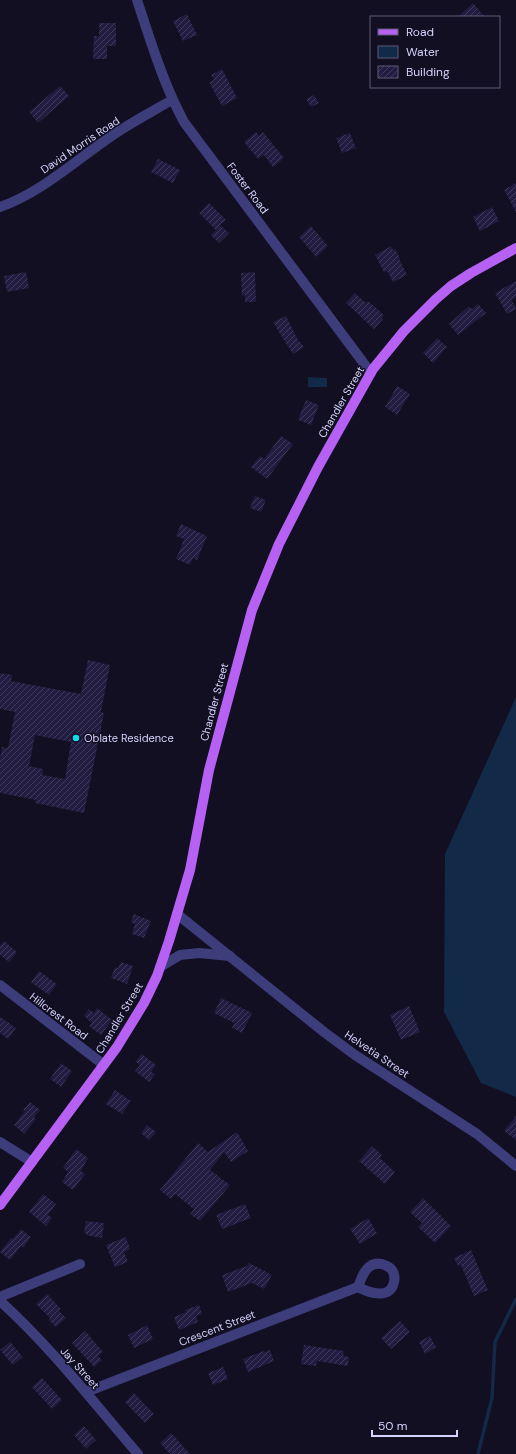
<svg xmlns="http://www.w3.org/2000/svg" width="516" height="1454" font-family="'DM Sans',sans-serif">
<defs>
<pattern id="building-hatch" width="6" height="6" patternUnits="userSpaceOnUse"><rect width="6" height="6" fill="#221c40"/><path d="M-1 1l2-2M0 6l6-6M5 7l2-2" fill="none" stroke="#413c5c"/></pattern>
</defs>
<rect width="100%" height="100%" fill="#110f21"/>
<g fill="#122947">
<path d="M308,377L327,378V387H308Z"/>
<path d="M516,697V1097L481,1083L444,1012L445,854Z"/>
</g>
<g fill="none" stroke-linecap="round" stroke-linejoin="round">
<path stroke="#122947" stroke-width="3.5" d="M478,1454L492,1398L495,1342L516,1299"/>
</g>
<g fill="url(#building-hatch)" fill-rule="evenodd">
<path d="M473,3L485,17H458L464,11Z"/>
<path d="M187,14L197,35L183,41L173,21Z"/>
<path d="M99,23H116V46H107V59H93L94,36H99Z"/>
<path d="M222,69L237,98L222,106L209,82L214,80L211,75Z"/>
<path d="M60,86L69,96L38,123L29,112Z"/>
<path d="M314,95L319,103L311,107L306,99Z"/>
<path d="M256,132L259,136L263,132L284,158L273,167L264,155L258,159L244,142Z"/>
<path d="M350,133L356,148L342,153L336,138Z"/>
<path d="M158,159L180,170L173,183L151,172Z"/>
<path d="M516,183V212L504,190Z"/>
<path d="M209,203L226,220L220,225L229,233L219,243L211,235L216,230L199,213Z"/>
<path d="M492,207L499,221L480,231L473,217Z"/>
<path d="M311,226L328,246L316,257L299,237Z"/>
<path d="M391,246L393,250L395,249L400,258L399,259L407,275L393,282L387,271L384,272L375,255Z"/>
<path d="M26,272L29,288L7,292L4,276Z"/>
<path d="M255,272L256,302H245V295L242,296L241,273Z"/>
<path d="M516,281V297L512,300L516,309L507,314L495,293Z"/>
<path d="M355,293L366,303L368,301L384,315L382,318L383,319L374,329L346,303Z"/>
<path d="M478,304L486,313L458,335L449,324L469,306L472,309Z"/>
<path d="M286,316L298,340L304,347L293,354L282,337L273,322Z"/>
<path d="M437,338L447,347L433,363L423,353Z"/>
<path d="M397,386L410,394L397,415L385,407Z"/>
<path d="M306,400L319,405L311,425L298,420Z"/>
<path d="M281,436L293,444L267,479L251,467L260,456L264,459Z"/>
<path d="M255,496L266,500L261,512L250,508Z"/>
<path d="M181,524L207,536L197,560L193,558L190,565L176,559L184,539L176,536Z"/>
<path d="M88,660L110,665L101,712L104,713L84,813L35,803L36,800L0,793V758L2,747L8,748L15,712L0,709V673L12,675L11,681L81,694ZM35,735L71,742L65,779L42,775L43,769L29,766Z"/>
<path d="M134,914L151,921L144,938L132,934L135,924L131,922Z"/>
<path d="M4,941L17,952L9,962L0,955V946Z"/>
<path d="M121,962L133,966L127,984L111,978L115,967L118,968Z"/>
<path d="M39,971L57,984L49,995L31,982Z"/>
<path d="M221,998L252,1013L242,1033L232,1028L234,1023L214,1013Z"/>
<path d="M409,1006L420,1032L401,1040L390,1015Z"/>
<path d="M97,1008L112,1020L101,1035L89,1026L92,1023L84,1016L89,1009L94,1013Z"/>
<path d="M0,1017L16,1028L8,1039L0,1033Z"/>
<path d="M142,1054L156,1065L151,1072L155,1074L149,1082L135,1071L140,1065L135,1062Z"/>
<path d="M61,1063L72,1071L61,1087L50,1079Z"/>
<path d="M115,1090L131,1101L122,1114L106,1104Z"/>
<path d="M30,1102L40,1110L34,1117L36,1119L24,1134L14,1125L25,1111L23,1110Z"/>
<path d="M516,1116V1140L504,1131Z"/>
<path d="M147,1125L156,1132L149,1140L141,1133Z"/>
<path d="M237,1132L248,1151L231,1162L224,1152L210,1170L230,1185L200,1221L190,1214L194,1209L175,1194L171,1199L160,1190L198,1143L208,1152Z"/>
<path d="M372,1146L382,1155L380,1158L395,1172L385,1184L359,1161Z"/>
<path d="M76,1149L88,1158L81,1171L85,1174L73,1190L62,1182L68,1172L63,1168Z"/>
<path d="M43,1194L56,1204L48,1215L52,1218L46,1226L29,1212Z"/>
<path d="M423,1198L451,1226L435,1243L418,1227L422,1223L410,1212Z"/>
<path d="M245,1204L251,1218L222,1229L216,1215Z"/>
<path d="M368,1218L377,1233L360,1244L350,1229Z"/>
<path d="M86,1221L104,1223L102,1238L86,1235V1233H84Z"/>
<path d="M21,1229L31,1237L23,1248L21,1246L10,1260L0,1252L11,1238L13,1239Z"/>
<path d="M126,1237L130,1249L124,1252L128,1262L115,1267L106,1245Z"/>
<path d="M471,1250L488,1290L474,1296L461,1265L458,1266L454,1258Z"/>
<path d="M249,1263L272,1275L264,1289L252,1283L228,1292L222,1275L247,1266Z"/>
<path d="M47,1294L61,1309L59,1311L66,1318L56,1327L49,1320L50,1318L36,1304Z"/>
<path d="M199,1305L202,1314L196,1316L198,1322L179,1330L174,1317L186,1312L185,1310Z"/>
<path d="M400,1321L410,1332L391,1349L381,1338Z"/>
<path d="M147,1325L153,1339L134,1348L128,1335Z"/>
<path d="M85,1331L103,1352L98,1356L102,1360L94,1367L72,1343Z"/>
<path d="M430,1336L436,1347L425,1354L419,1342Z"/>
<path d="M10,1342L23,1357L13,1365L0,1350Z"/>
<path d="M304,1345L344,1351L343,1356L349,1357L348,1366L317,1361L316,1366L301,1364Z"/>
<path d="M270,1350L274,1361L248,1372L243,1359L264,1351V1352Z"/>
<path d="M223,1367L228,1379L213,1385L208,1373Z"/>
<path d="M42,1378L62,1400L52,1409L32,1387Z"/>
<path d="M134,1393L154,1414L145,1423L125,1402Z"/>
<path d="M84,1426L96,1440L86,1449L74,1435Z"/>
<path d="M171,1433L190,1454H170L160,1443Z"/>
</g>
<g fill="none" stroke-linecap="round" stroke-linejoin="round">
<g stroke="#3d3d7c" stroke-width="10">
<path d="M137,0C151,42 163,83 184,122L371,373"/>
<path d="M0,207C43,192 78,158 116,133C134,121 153,111 172,100"/>
<path d="M177,914L324,1032L355,1055L477,1134L516,1166"/>
<path d="M160,967L180,955L199,953L230,956"/>
<path d="M0,985L104,1065"/>
<path d="M0,1142L32,1162"/>
<path d="M0,1297L80,1264"/>
<path d="M0,1301C51,1347 93,1402 138,1454"/>
<path d="M86,1392L358,1287C369,1293 391,1300 394,1282C395,1278 394,1273 392,1270C390,1267 385,1265 382,1264C367,1261 362,1276 358,1287"/>
</g>
<path stroke="#b761f4" stroke-width="10" d="M0,1205L117,1047L144,1003L157,976L169,941L190,870L209,770L252,610L279,544L318,467L373,369L404,331L436,299L451,286L471,273L516,248"/>
</g>
<circle fill="#10dbe9" stroke="#110f21" stroke-width="1.5" cx="76" cy="738" r="4"/>
<g text-anchor="middle" stroke-width="3" stroke-linejoin="round" paint-order="stroke">
<g font-size="11" fill="#d5d2fc" stroke="#110f21">
<text transform="translate(80 145) rotate(-34)" y="4">David Morris Road</text>
<text transform="translate(248 188) rotate(53)" y="4">Foster Road</text>
<text transform="translate(341 402) rotate(-60)" y="4">Chandler Street</text>
<text transform="translate(214 702) rotate(-75)" y="4">Chandler Street</text>
<text transform="translate(59 1016) rotate(37)" y="4">Hillcrest Road</text>
<text transform="translate(119 1018) rotate(-59)" y="4">Chandler Street</text>
<text transform="translate(377 1054) rotate(34)" y="4">Helvetia Street</text>
<text transform="translate(217 1328) rotate(-21)" y="4">Crescent Street</text>
<text transform="translate(80 1368) rotate(48)" y="4">Jay Street</text>
</g>
<g font-size="11" fill="#d5d2fc" stroke="#110f21" text-anchor="start">
<text x="84" y="742">Oblate Residence</text>
</g>
</g>
<rect x="370" y="16" width="130" height="72" fill="#110f21" stroke="#5f5d79"/>
<rect x="378" y="29" width="20" height="6" fill="#b761f4" stroke="#5f5d79"/>
<text x="406" y="36" font-size="12" fill="#d5d2fc">Road</text>
<rect x="378" y="46" width="20" height="12" fill="#122947" stroke="#5f5d79"/>
<text x="406" y="56" font-size="12" fill="#d5d2fc">Water</text>
<rect x="378" y="66" width="20" height="12" fill="url(#building-hatch)" stroke="#5f5d79"/>
<text x="406" y="76" font-size="12" fill="#d5d2fc">Building</text>
<path d="M372 1430v6h85v-6" fill="none" stroke="#d5d2fc" stroke-width="2"/>
<text x="378" y="1430" font-size="12" fill="#d5d2fc" stroke="#110f21" stroke-width="3" paint-order="stroke">50 m</text>
</svg>
